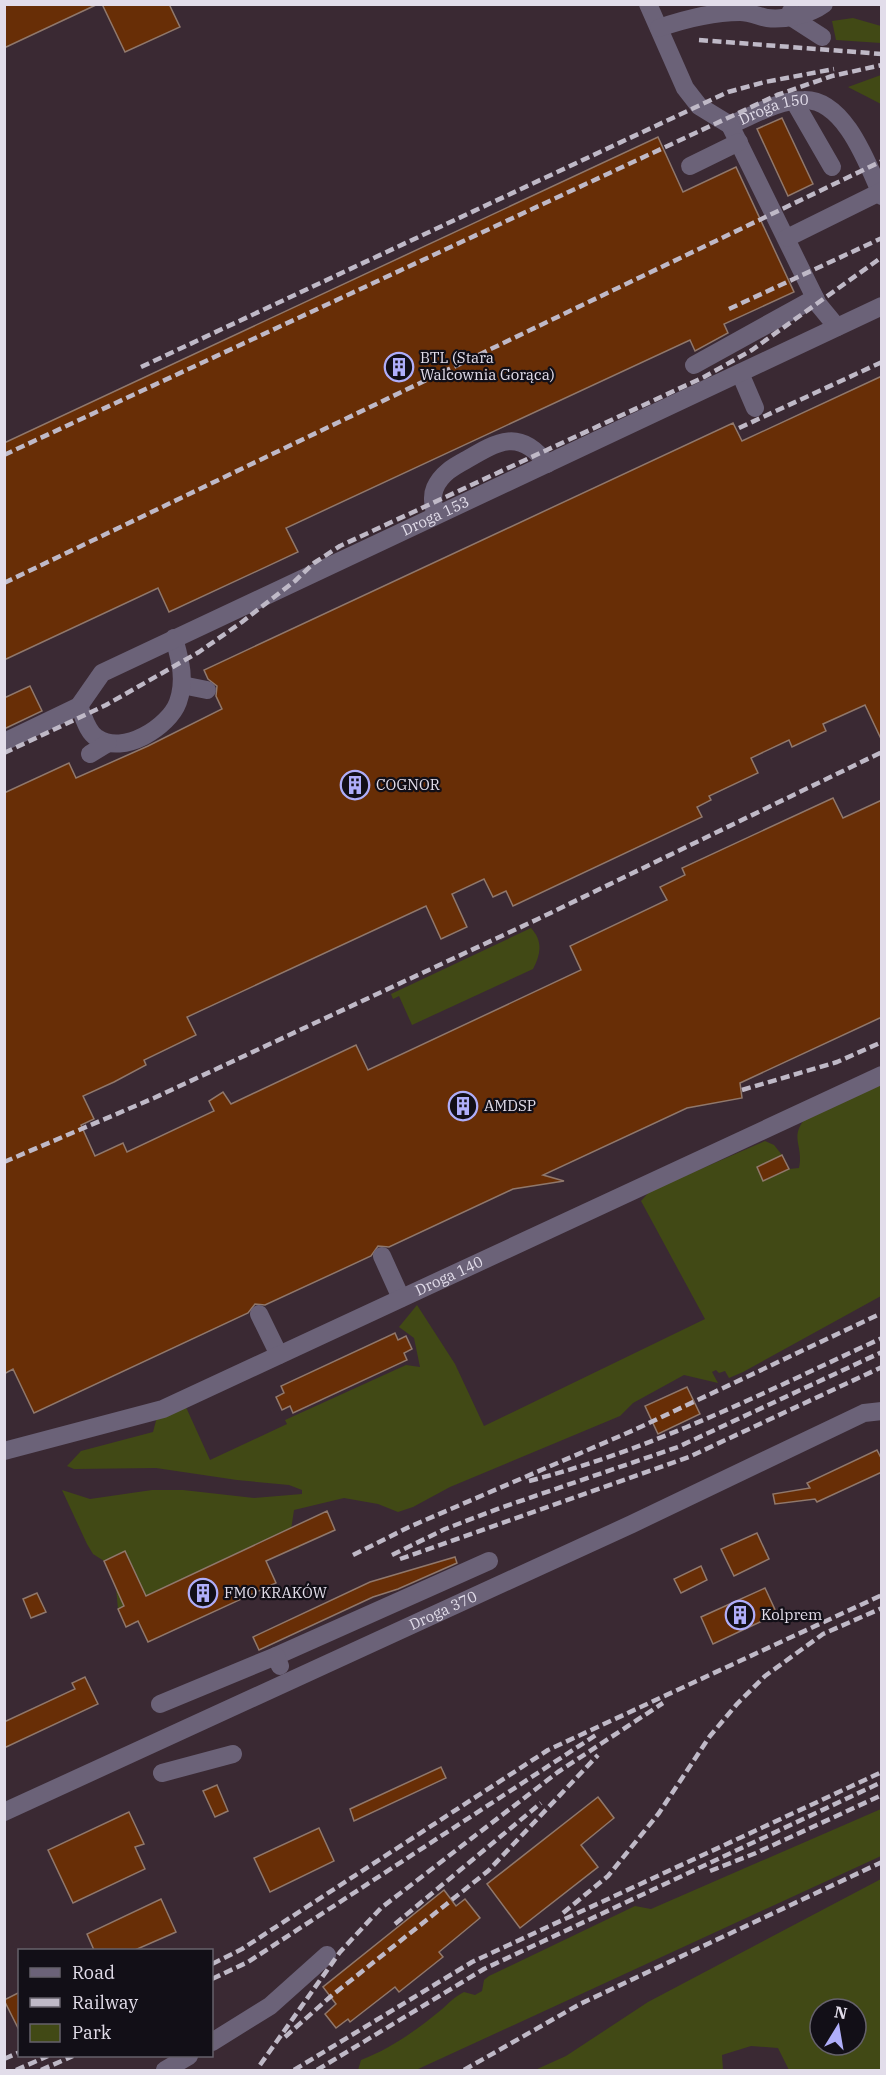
<svg xmlns="http://www.w3.org/2000/svg" width="886" height="2075" font-family="'IBM Plex Serif',serif">
<rect width="100%" height="100%" fill="#2c2336"/>
<path fill="#3a2933" fill-rule="evenodd" d="M5,5H881V2070H5ZM20,1950H212V2056H20ZM820,2009H856V2045H820Z"/>
<g fill="#414915" fill-rule="evenodd">
<path d="M853,18L881,26V43L836,40L832,21Z"/>
<path d="M881,75V104L848,87Z"/>
<path d="M531,928C543,941 541,954 533,969L412,1025L399,996L393,999L391,994Z"/>
<path d="M881,1084V1296L743,1372L729,1378L725,1371L719,1373L716,1370L712,1372L718,1383L684,1375L633,1403L620,1416L450,1487L413,1507L398,1512L378,1504L344,1498L294,1510L291,1530L299,1548L290,1550L276,1535L118,1609L116,1588L138,1578L125,1551L104,1561L93,1554L87,1544L62,1490L90,1499L152,1490H183L254,1498L302,1494V1490L289,1485L237,1480L156,1468L74,1469L67,1466L81,1451L153,1432L157,1417L185,1405L210,1460L287,1424L285,1420L406,1365L420,1367L414,1338L399,1327L417,1305L455,1364L484,1426L705,1319L641,1201L650,1191L765,1141L774,1145L782,1155L757,1167L763,1180L789,1169L799,1168C804,1144 788,1138 807,1116Z"/>
<path d="M881,1809V1856L416,2070H358L361,2060C390,2049 418,2029 441,2010C449,2003 454,1997 464,1992L475,1995L482,1991L484,1980L489,1976L635,1906L651,1909Z"/>
<path d="M881,1879V2070H789L778,2048L751,2046L722,2055L723,2070H535L566,2056L648,2002ZM820,2009H856V2045H820Z"/>
</g>
<g fill="#682e06" stroke="#90786c" stroke-width="1.5">
<path d="M4,4H98L4,48Z"/>
<path d="M102,4H169L180,27L125,52Z"/>
<path d="M782,118L813,184L788,196L757,129Z"/>
<path d="M658,137L683,192L736,167L794,292L724,324L728,333L695,351L690,340L286,528L298,552L169,612L158,588L4,660V443Z"/>
<path d="M882,376V741L865,705L823,724L826,731L792,747L789,740L751,758L758,773L709,796L711,800L697,807L702,817L513,906L506,891L493,897L484,879L452,894L467,927L441,939L426,906L187,1017L196,1035L144,1060L146,1065L114,1082L83,1096L94,1119L81,1125L95,1156L123,1143L127,1152L214,1111L209,1101L223,1092L231,1104L356,1045L368,1070L581,970L570,946L667,900L660,887L685,875L682,868L833,798L843,818L882,800V1017L740,1083L742,1098L687,1108L543,1175L564,1181L513,1189L389,1247L378,1246L371,1256L265,1305L255,1304L248,1313L34,1413L13,1369L4,1374V793L69,763L76,778L148,746L222,709L216,696L217,686L208,679L204,670L733,423L742,441Z"/>
<path d="M30,686L42,711L4,729V698Z"/>
<path d="M782,1155L789,1169L763,1181L757,1167Z"/>
<path d="M395,1333L398,1340L406,1336L412,1349L404,1353L407,1360L293,1413L290,1406L282,1410L276,1397L284,1393L281,1386Z"/>
<path d="M687,1387L700,1414L658,1434L645,1406Z"/>
<path d="M877,1450L882,1460V1472L817,1502L815,1499L775,1504L773,1494L810,1488L807,1483Z"/>
<path d="M327,1511L335,1530L266,1561L276,1583L148,1642L138,1621L126,1627L118,1609L124,1606L104,1561L125,1551L146,1596Z"/>
<path d="M757,1533L769,1559L734,1576L721,1549Z"/>
<path d="M455,1557L457,1563L398,1589L373,1597L259,1650L253,1637L370,1582Z"/>
<path d="M701,1566L707,1580L681,1593L674,1579Z"/>
<path d="M765,1588L777,1614L713,1644L701,1617Z"/>
<path d="M37,1593L46,1612L31,1618L23,1599Z"/>
<path d="M85,1677L98,1704L4,1748V1722L75,1689L72,1683Z"/>
<path d="M441,1767L446,1778L354,1821L350,1809Z"/>
<path d="M217,1785L228,1811L215,1817L203,1791Z"/>
<path d="M598,1797L614,1818L581,1845L598,1867L520,1928L487,1884Z"/>
<path d="M129,1812L144,1844L135,1847L145,1869L73,1903L48,1850Z"/>
<path d="M319,1828L334,1861L270,1892L254,1858Z"/>
<path d="M444,1890L456,1906L465,1899L480,1918L439,1952L443,1957L399,1992L395,1987L350,2022L348,2019L336,2028L325,2014L336,2004L323,1987Z"/>
<path d="M161,1899L176,1932L135,1950H94L87,1934Z"/>
<path d="M20,1992V2032L4,2000Z"/>
</g>
<g fill="none" stroke-linecap="round" stroke-linejoin="round">
<g stroke="#6b6278" stroke-width="18">
<path id="s1" d="M648,4L685,88L699,106L730,125C754,115 778,100 804,100C845,99 868,165 882,196"/>
<path d="M791,11V17L822,37"/>
<path d="M659,28C685,19 711,12 740,12C749,12 758,16 767,18C785,20 809,15 824,4"/>
<path d="M794,101L832,167"/>
<path d="M730,125L818,304L837,327"/>
<path d="M690,166L739,142"/>
<path d="M787,238L882,191"/>
<path d="M694,365L815,298"/>
<path d="M740,373L755,408"/>
<path d="M435,515C434,506 431,497 435,488C441,474 453,467 466,460C498,441 520,428 547,464"/>
<path d="M182,685L207,690"/>
<path d="M79,706C84,717 87,732 97,738C123,756 169,727 178,702C186,679 180,660 174,638"/>
<path id="s2" d="M4,742L79,706L102,673L882,306"/>
<path d="M90,754L108,743"/>
<path d="M382,1256L401,1298"/>
<path d="M259,1314L279,1355"/>
<path id="s3" d="M4,1451L163,1409L882,1075"/>
<path d="M276,1656L489,1561"/>
<path d="M160,1704L276,1656L280,1666"/>
<path d="M162,1773L233,1754"/>
<path id="s4" d="M4,1812L632,1524L864,1413L882,1411"/>
<path d="M212,2042L270,2006L327,1955"/>
<path d="M165,2070L189,2056"/>
</g>
<g stroke="#bfb9c7" stroke-width="4.5" stroke-dasharray="9 4.5" stroke-linecap="butt">
<path d="M699,40L882,54"/>
<path d="M729,309L882,238"/>
<path d="M141,367L728,92L765,82L834,69"/>
<path d="M739,428L882,362"/>
<path d="M4,455L777,95L832,76L882,65"/>
<path d="M4,583L882,161"/>
<path d="M4,753L106,705L199,652L242,622L295,581L314,563L340,546L704,377L752,350L882,257"/>
<path d="M742,1090L837,1062L882,1042"/>
<path d="M4,1162L154,1098L538,919L882,752"/>
<path d="M529,1481C654,1449 765,1392 882,1338"/>
<path d="M353,1555L409,1527L634,1430L882,1313"/>
<path d="M392,1555L445,1529L500,1508L678,1447L882,1352"/>
<path d="M400,1559L689,1457L882,1367"/>
<path d="M710,1871L756,1853L882,1795"/>
<path d="M563,1913L608,1876L659,1813L710,1736L737,1704L765,1676L823,1634L882,1608"/>
<path d="M395,1924L541,1803"/>
<path d="M212,1964L242,1949L548,1750L882,1595"/>
<path d="M212,1979L248,1962L599,1733"/>
<path d="M285,2037L330,1997L488,1871L598,1755"/>
<path d="M4,2059L20,2052"/>
<path d="M260,2065L340,1952L381,1908L558,1772L663,1703"/>
<path d="M16,2070L48,2056"/>
<path d="M41,2070L73,2056"/>
<path d="M294,2070L472,1962L882,1772"/>
<path d="M317,2070L484,1969L882,1782"/>
<path d="M464,2070L580,2004L882,1862"/>
</g>
</g>
<defs>
<g id="building-ring" transform="scale(1.5)"><circle r="9.5" fill="#120f17" stroke="#afaefa" stroke-width="1.5"/><path d="M-4-6H4V6H1V3H-1V6H-4ZM-2.5-4.3h1.7v1.8h-1.7ZM.8-4.3h1.7v1.8H.8ZM-2.5-1h1.7V.8h-1.7ZM.8-1h1.7V.8H.8Z" fill="#afaefa"/></g>
</defs>
<g fill-rule="evenodd">
<use href="#building-ring" x="399" y="367"/>
<use href="#building-ring" x="355" y="785"/>
<use href="#building-ring" x="463" y="1106"/>
<use href="#building-ring" x="203" y="1593"/>
<use href="#building-ring" x="740" y="1615"/>
</g>
<g text-anchor="middle" stroke-width="4.5" stroke-linejoin="round" paint-order="stroke">
<g font-size="15" fill="#e2ddea" stroke="#120f17">
<text dy="5" stroke="none"><textPath href="#s1" startOffset="198">Droga 150</textPath></text>
<text dy="5" stroke="none"><textPath href="#s2" startOffset="492">Droga 153</textPath></text>
<text dy="5" stroke="none"><textPath href="#s3" startOffset="480">Droga 140</textPath></text>
<text dy="5" stroke="none"><textPath href="#s4" startOffset="483">Droga 370</textPath></text>
</g>
<g font-size="15" fill="#e2ddea" stroke="#120f17" text-anchor="start">
<text x="420" y="363">BTL (Stara<tspan x="420" dy="17">Walcownia Gorąca)</tspan></text>
<text x="376" y="790">COGNOR</text>
<text x="484" y="1111">AMDSP</text>
<text x="224" y="1598">FMO KRAKÓW</text>
<text x="761" y="1620">Kolprem</text>
</g>
</g>
<rect width="886" height="2075" fill="none" stroke="#e2ddea" stroke-width="12"/>
<rect x="18" y="1949" width="195" height="108" fill="#120f17" stroke="#65616b" stroke-width="1.5"/>
<rect x="30" y="1968" width="30" height="9" fill="#6b6278" stroke="#65616b" stroke-width="1.5"/>
<text x="72" y="1979" font-size="18" fill="#e2ddea">Road</text>
<rect x="30" y="1998" width="30" height="9" fill="#bfb9c7" stroke="#65616b" stroke-width="1.5"/>
<text x="72" y="2009" font-size="18" fill="#e2ddea">Railway</text>
<rect x="30" y="2024" width="30" height="18" fill="#414915" stroke="#65616b" stroke-width="1.5"/>
<text x="72" y="2039" font-size="18" fill="#e2ddea">Park</text>
<g transform="translate(838 2027) rotate(11)"><circle r="28" fill="#120f17" stroke="#65616b" stroke-width="1.5"/>
<path d="M0-4.5L10 22L0 15L-10 22Z" fill="#afaefa"/>
<text y="-9" font-size="16" font-weight="bold" text-anchor="middle" fill="#e2ddea">N</text>
</g>
</svg>
